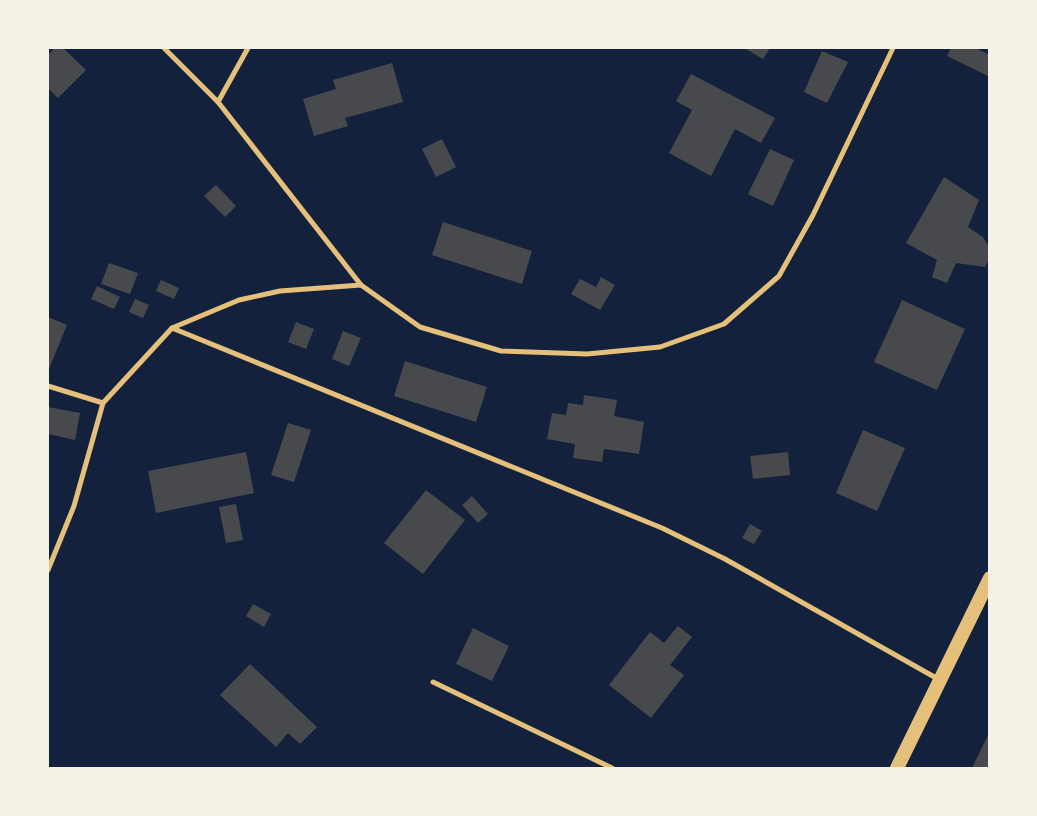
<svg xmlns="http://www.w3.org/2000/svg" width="1037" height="816" font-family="'Playfair Display',serif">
<rect width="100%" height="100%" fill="#14213d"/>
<g fill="#48494c">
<path d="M55,48H63L86,70L58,98L48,88V55Z"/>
<path d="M744,48H770L763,59Z"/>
<path d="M951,48H975L990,55V77L947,56Z"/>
<path d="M822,51L848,62L827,103L804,92Z"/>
<path d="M392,63L403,102L345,118L348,126L314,136L303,99L336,89L333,80Z"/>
<path d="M691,74L775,118L761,143L735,129L711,176L669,153L692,110L676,101Z"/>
<path d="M442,139L456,167L436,177L422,149Z"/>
<path d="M770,149L794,160L773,206L748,194Z"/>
<path d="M944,177L979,200L968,227L983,237L990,249V257L985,267L956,263L947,283L932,277L937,260L906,243Z"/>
<path d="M216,185L236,206L225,217L204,196Z"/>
<path d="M443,222L532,251L522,284L432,255Z"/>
<path d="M109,263L138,273L130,294L101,284Z"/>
<path d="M601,277L615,285L600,310L571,294L580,279L596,287Z"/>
<path d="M161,280L179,288L174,299L156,291Z"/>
<path d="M97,286L120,297L114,309L91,299Z"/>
<path d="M135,299L149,305L143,318L129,312Z"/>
<path d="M902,300L965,329L937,390L874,362Z"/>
<path d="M48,317L67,325L49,369L48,368Z"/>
<path d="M296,322L314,329L306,349L288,342Z"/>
<path d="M343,331L361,338L349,366L332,359Z"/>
<path d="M405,361L487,387L476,422L394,396Z"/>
<path d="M584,395L617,400L614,416L644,422L639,454L604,449L602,462L573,458L575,444L547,439L552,413L566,415L568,403L583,405Z"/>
<path d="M48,407L80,413L75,440L48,434Z"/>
<path d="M288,423L311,430L294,482L271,475Z"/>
<path d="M863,430L905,448L877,511L836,493Z"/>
<path d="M246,452L254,493L156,513L148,471Z"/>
<path d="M788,452L790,475L753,479L750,456Z"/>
<path d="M426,490L465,520L423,574L384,543Z"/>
<path d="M472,496L488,514L478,523L462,505Z"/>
<path d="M236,504L243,540L226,543L219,507Z"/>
<path d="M750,524L762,531L754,544L742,538Z"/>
<path d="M253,604L271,614L264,627L246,616Z"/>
<path d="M678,626L692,637L670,665L684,675L651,718L609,685L650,632L664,643Z"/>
<path d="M473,628L509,646L492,681L456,664Z"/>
<path d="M250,664L317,727L300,744L288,733L276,747L220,695Z"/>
<path d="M990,731V768H972Z"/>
</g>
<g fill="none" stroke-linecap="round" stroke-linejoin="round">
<g stroke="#e5c07b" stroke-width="5">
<path d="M164,48L218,102L361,285L420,327L501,351L587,354L660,347L724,324L779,276L813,215L893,48"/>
<path d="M218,102L248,48"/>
<path d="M172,328L662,528L725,559L938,679"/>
<path d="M48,386L103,403"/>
<path d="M48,570L74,506L103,403L172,328L239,300L280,291L361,285"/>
<path d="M433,682L612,768"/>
</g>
<path stroke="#e5c07b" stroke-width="14" d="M897,768L990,578"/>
</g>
<rect width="1037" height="816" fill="none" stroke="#f6f1e7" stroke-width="98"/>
</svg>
